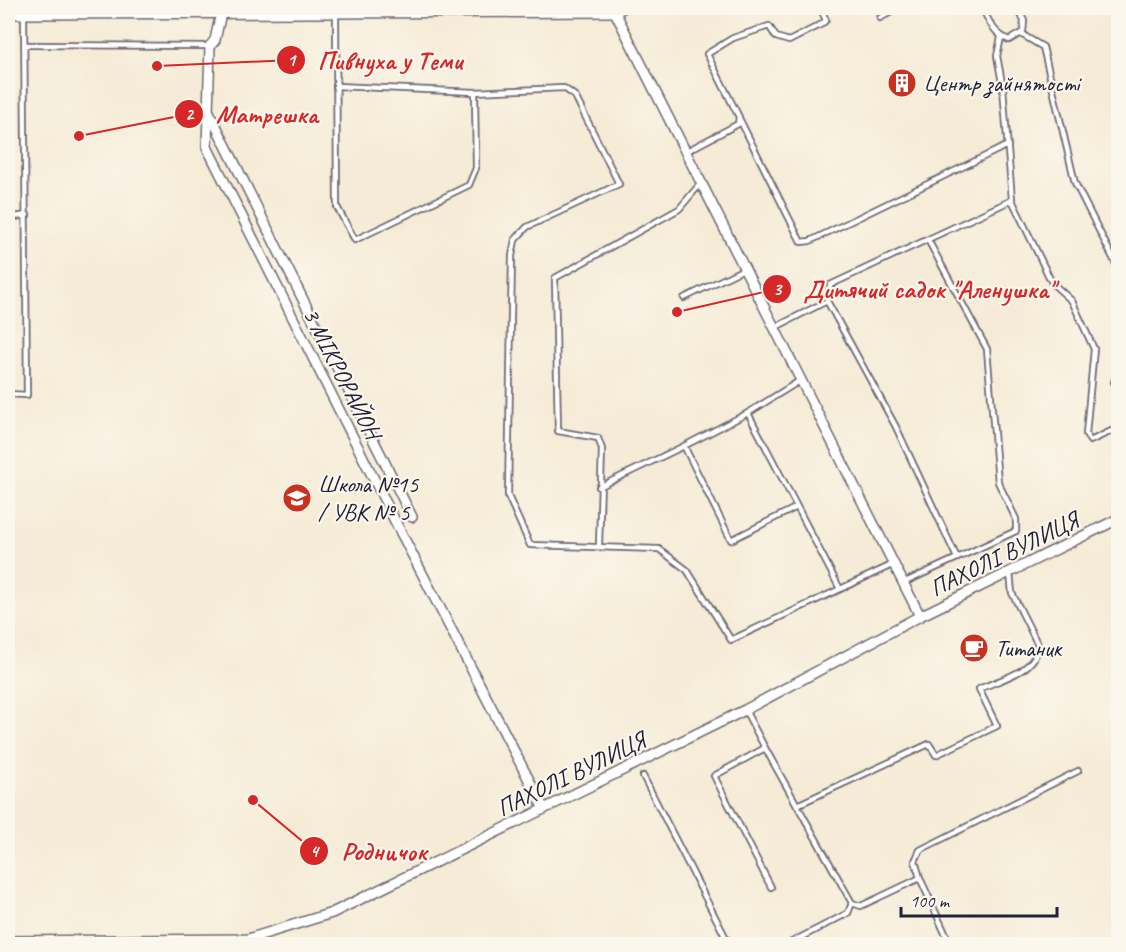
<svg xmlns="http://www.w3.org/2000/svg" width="1126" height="952" font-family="Caveat,sans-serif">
<rect width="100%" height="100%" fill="#fbf7ec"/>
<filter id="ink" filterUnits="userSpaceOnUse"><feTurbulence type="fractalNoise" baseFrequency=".0167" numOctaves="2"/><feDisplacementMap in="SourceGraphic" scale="12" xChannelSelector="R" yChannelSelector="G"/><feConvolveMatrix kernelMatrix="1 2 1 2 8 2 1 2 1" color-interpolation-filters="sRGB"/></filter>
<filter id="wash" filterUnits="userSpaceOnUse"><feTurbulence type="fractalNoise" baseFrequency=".008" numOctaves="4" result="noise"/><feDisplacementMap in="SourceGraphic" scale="24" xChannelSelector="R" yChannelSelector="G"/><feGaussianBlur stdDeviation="1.35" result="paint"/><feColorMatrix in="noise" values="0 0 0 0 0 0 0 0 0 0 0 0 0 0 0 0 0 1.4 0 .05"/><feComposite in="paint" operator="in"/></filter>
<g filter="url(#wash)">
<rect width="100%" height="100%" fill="#f5ebd6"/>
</g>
<g filter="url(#ink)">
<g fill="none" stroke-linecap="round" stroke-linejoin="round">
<g stroke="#6c6871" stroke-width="8">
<g id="lane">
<path d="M982,8C989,21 994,34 1009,40L1023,32L1024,21L1018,8"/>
<path d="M336,13L337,207L355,240L469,185L476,168L475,92"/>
<path d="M880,18L899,8"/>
<path d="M1021,34L1043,47L1075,183L1118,268"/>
<path d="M25,45L210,46"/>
<path d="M336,86L475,92L564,88L575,96L619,184L527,227L515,240L512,256L508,496L530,545L659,549L687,570L731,640L894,564"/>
<path d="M739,118L801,242L810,241L1008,145"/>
<path d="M685,152L738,124L739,117L707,54L733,38L769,26L776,37L789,41L822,24L826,20L820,8"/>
<path d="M1012,200L1052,283L1072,301L1094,349L1086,434L1090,441L1118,428"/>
<path d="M8,218L27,215"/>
<path d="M684,298L744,269"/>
<path d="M827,301L896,427L957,558"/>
<path d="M774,328L827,301L830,285L1012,200L1003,88L997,56L1001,37"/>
<path d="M1118,372L1114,382L1118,393"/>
<path d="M8,394L27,395L24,14"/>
<path d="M748,413L801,380"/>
<path d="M599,487L684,446"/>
<path d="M797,507L731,540L684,446L748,413L840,589"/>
<path d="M599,546L602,449L598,438L558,431L555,278L679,209L701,183"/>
<path d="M903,583L1016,531V519L998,482L987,349L928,240"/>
<path d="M745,710L765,748L714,776L771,887"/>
<path d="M765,748L852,903L861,906L920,878L915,861L920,850L1078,771"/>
<path d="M643,776L729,944"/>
<path d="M797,805L929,744L936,755L997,726L979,689C1000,679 1037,672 1038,645L1012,593L1010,573"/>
<path d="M920,878L950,944"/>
<path d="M788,944L848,913L852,903"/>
</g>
</g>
<g stroke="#6c6871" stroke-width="12">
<g id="street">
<path d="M615,12L920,616"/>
<path d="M221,13L215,40L210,46L207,147L397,525L544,809"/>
<path d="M8,14L615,12L623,8"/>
<path d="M209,112L412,517"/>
<path d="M8,941L248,939L332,913L745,710L920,616L1118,519"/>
</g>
</g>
<use href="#lane" stroke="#fff" stroke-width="4.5"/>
<use href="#street" stroke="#fff" stroke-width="9"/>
</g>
</g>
<defs>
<g id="building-disc" transform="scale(1.5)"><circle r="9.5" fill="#c8321e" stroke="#fbf7ec"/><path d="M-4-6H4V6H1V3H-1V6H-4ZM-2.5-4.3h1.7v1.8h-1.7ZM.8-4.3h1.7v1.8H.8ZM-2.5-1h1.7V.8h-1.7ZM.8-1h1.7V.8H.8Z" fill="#fff"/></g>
<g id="school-disc" transform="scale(1.5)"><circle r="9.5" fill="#c8321e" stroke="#fbf7ec"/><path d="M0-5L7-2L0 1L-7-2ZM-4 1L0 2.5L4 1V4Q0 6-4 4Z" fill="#fff"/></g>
<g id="cafe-disc" transform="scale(1.5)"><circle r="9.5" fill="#c8321e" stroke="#fbf7ec"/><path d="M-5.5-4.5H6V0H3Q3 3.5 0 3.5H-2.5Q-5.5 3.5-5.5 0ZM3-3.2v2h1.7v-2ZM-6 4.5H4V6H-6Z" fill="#fff"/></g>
</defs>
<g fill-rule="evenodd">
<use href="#building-disc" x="902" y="83"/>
<use href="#school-disc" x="297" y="498"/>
<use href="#cafe-disc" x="974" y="648"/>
</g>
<g text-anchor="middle" stroke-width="4.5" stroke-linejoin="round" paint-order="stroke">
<g font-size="24" fill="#22223b" stroke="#fbf7ec" text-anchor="start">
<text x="923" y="91">Центр зайнятості</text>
<text x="318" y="492">Школа №15<tspan x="318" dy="28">/ УВК № 5</tspan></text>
<text x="995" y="656">Титаник</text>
</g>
<g font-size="24" fill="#22223b" stroke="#fbf7ec">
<text transform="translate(342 373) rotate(63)" y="8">3 МІКРОРАЙОН</text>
<text transform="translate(1004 554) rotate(-26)" y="8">ПАХОЛІ ВУЛИЦЯ</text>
<text transform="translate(571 774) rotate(-26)" y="8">ПАХОЛІ ВУЛИЦЯ</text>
</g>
</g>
<path fill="none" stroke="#d62828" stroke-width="2" d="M157 66L291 60M79 136L189 114M677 312L777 289M253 800L314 851"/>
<g fill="#d62828" stroke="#fbf7ec" stroke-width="2">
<circle cx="157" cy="66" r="6"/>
<circle cx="79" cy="136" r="6"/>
<circle cx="677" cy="312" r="6"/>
<circle cx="253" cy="800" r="6"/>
<circle cx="291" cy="60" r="15"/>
<circle cx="189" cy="114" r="15"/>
<circle cx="777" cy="289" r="15"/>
<circle cx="314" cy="851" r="15"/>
</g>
<g font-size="18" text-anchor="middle" font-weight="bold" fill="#fff">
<text x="291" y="66">1</text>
<text x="189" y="120">2</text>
<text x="777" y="295">3</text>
<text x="314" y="857">4</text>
</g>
<g font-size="26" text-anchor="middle" font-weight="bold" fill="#d62828" stroke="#fbf7ec" stroke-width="4.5" stroke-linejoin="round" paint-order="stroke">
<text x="390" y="69">Пивнуха у Теми</text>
<text x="267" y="123">Матрешка</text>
<text x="929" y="298">Дитячий садок "Аленушка"</text>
<text x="384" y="860">Родничок</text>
</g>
<rect width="1126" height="952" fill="none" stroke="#fbf7ec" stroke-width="30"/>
<path d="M901 907v9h156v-9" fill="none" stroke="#22223b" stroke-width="3"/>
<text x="910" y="907" font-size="18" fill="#22223b" stroke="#fbf7ec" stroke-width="4.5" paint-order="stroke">100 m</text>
</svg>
